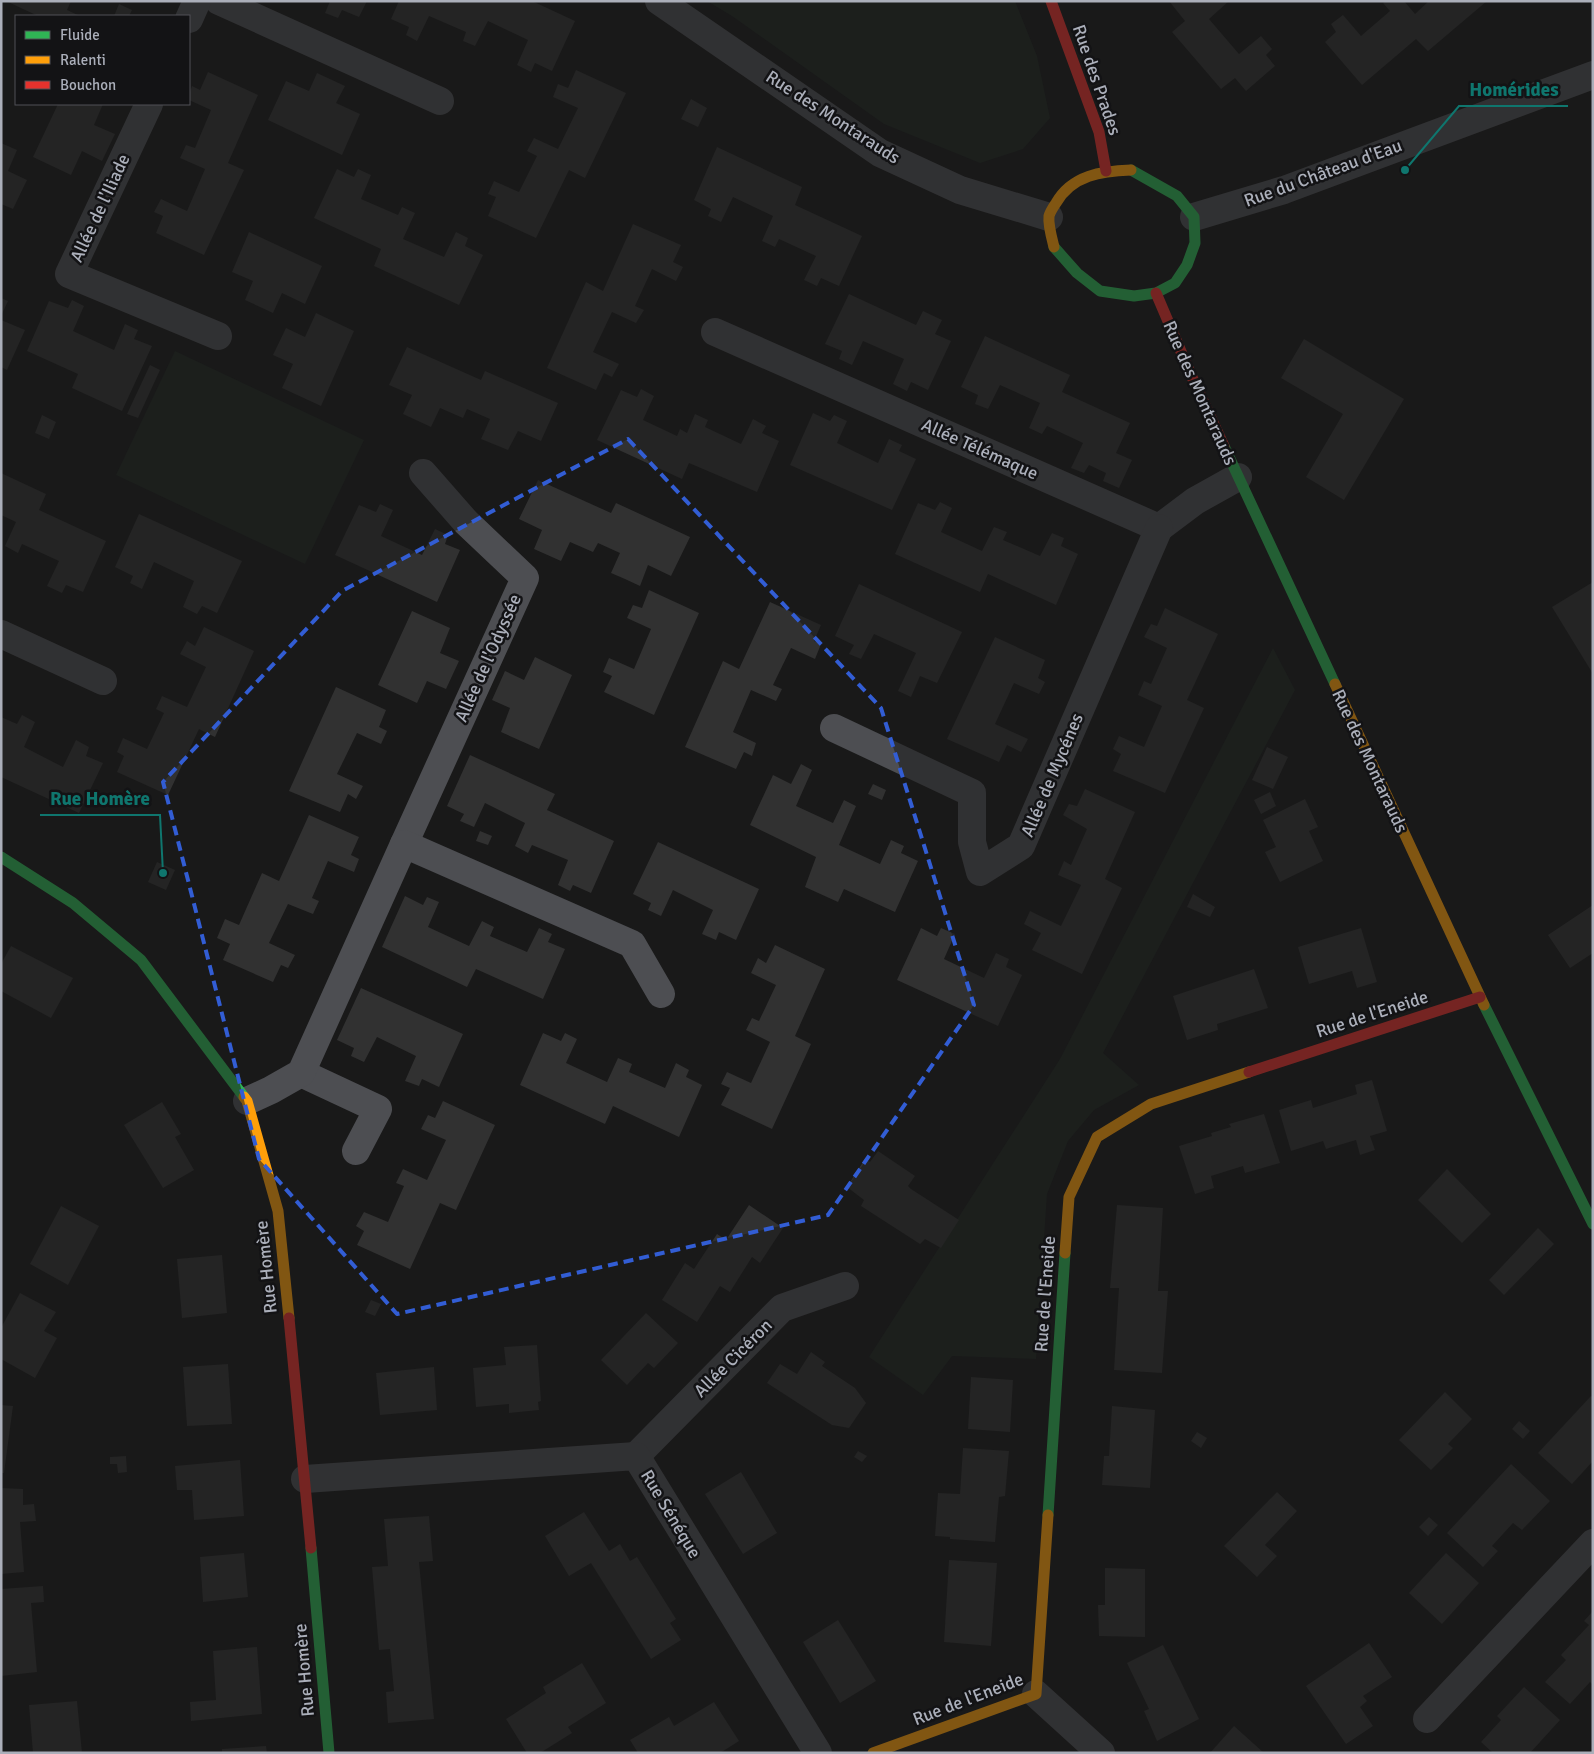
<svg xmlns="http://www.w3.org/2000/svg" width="1594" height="1754" font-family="Signika,sans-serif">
<rect width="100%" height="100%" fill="#191919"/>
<g fill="#1f2620">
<path d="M707,1H1015L1037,56L1050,118L1023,149L980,163L884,124L732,16Z"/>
<path d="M175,351L364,440L305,564L116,475Z"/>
<path d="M1273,648L1295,690L1103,1053L1139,1085L1094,1110L1068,1141L1047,1194L1036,1359L952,1356L923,1395L869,1357L1060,1059Z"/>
</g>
<g fill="#313131">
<path d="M6,1H71L67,10L80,16H38Z"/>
<path d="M330,1H367L359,17L342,10L338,18L325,13Z"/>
<path d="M399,1H532L575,21L552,71L535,63L531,72L517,65L528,40L488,21L475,46L463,41L466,32L429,16L417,41L406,35L409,27L391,19Z"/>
<path d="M1169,1H1229L1209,19L1239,54L1261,36L1272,49L1266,55L1275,66L1246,91L1235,78L1221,89L1172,32L1185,21Z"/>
<path d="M1386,1H1404L1415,14L1429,1H1487L1428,51L1416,39L1362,85L1325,42L1336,32L1331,24L1343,15L1361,36L1390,11L1383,3Z"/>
<path d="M119,4L132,10L129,16H114Z"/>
<path d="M576,70L626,93L585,178L569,170L536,238L488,216L496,197L488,194L494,181L519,192L537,156L527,151L534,138L558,149L578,108L553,97L558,84L568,88Z"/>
<path d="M208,72L258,95L228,163L244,170L204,255L156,233L163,216L154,212L161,199L187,211L205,169L180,158L186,145L195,148L211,110L189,100V94L192,86L200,90Z"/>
<path d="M317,73L345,86L336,103L360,114L342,155L268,120L286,81L309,91Z"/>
<path d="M691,99L707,108L698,127L681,119Z"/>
<path d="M58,104H103L94,125L115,134L102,161L82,151L71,175L33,157Z"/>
<path d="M1,143L17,150L8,171L27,180L13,209L1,204Z"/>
<path d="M717,147L802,187L795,205L862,236L839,286L821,278L817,286L804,280L816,256L779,239L775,247L762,241L773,216L733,197L721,222L708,216L711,209L694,200Z"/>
<path d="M337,169L354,177L358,169L371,175L361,199L398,215L402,207L415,213L403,239L444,257L456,232L468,238L465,246L483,255L459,305L374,266L381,249L314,218Z"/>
<path d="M633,224L681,245L673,262L683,267L676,281L652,269L635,306L644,310L636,323L612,312L593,352L619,364L612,377L604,373L596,390L547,368L586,282L603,291Z"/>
<path d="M249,232L322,266L305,304L282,293L273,313L245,300L253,281L232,272Z"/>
<path d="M849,294L916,325L923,311L942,320L935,334L951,341L928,390L911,382L907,391L893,384L904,359L863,341L852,365L839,359L842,351L825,344Z"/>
<path d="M1,298L8,301L1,316Z"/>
<path d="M72,300L84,306L73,331L114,350L125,324L138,330L134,339L152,346L122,411L72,388L78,374L27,351L49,301L68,308Z"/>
<path d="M316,313L354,331L321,406L282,388L293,364L273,355L286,328L305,337Z"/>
<path d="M1,320L25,330L7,370L1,367Z"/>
<path d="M985,336L1070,375L1062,392L1130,423L1116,453L1132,460L1119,488L1103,481L1106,473L1089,465L1084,473L1071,468L1083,443L1047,426L1042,434L1029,428L1040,403L1000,385L988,409L975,404L978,395L961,387Z"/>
<path d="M1304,339L1404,399L1344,500L1306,477L1343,414L1281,378Z"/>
<path d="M407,347L481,380L485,371L558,403L541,441L518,431L508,450L481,439L490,419L467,409L463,418L440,408L431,427L403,414L412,395L389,385Z"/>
<path d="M150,365L160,370L138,418L127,414Z"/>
<path d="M641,389L654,396L643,420L677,436L680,429L687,433L695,414L708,420L705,427L741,444L753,419L766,426L762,433L779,441L757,492L689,463L682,479L597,440L621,390L637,397Z"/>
<path d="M813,413L830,421L834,415L847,421L837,443L878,463L889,439L902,445L899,451L916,459L892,510L790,465Z"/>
<path d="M42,415L56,422L49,439L35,433Z"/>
<path d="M1,473L46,494L39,510L106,541L83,592L66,585L62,593L47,586L59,561L22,544L18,553L5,546L16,522L1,515Z"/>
<path d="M538,480L611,513L616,503L690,537L671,576L648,565L640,586L625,579L611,573L620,553L598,543L593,552L570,542L561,561L534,549L542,530L519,519Z"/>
<path d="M940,502L952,508L941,532L982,551L994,527L1007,532L1003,540L1040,556L1052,533L1064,538L1061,546L1078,554L1056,605L988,574L980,592L895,554L918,503L935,510Z"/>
<path d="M380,504L393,510L381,536L422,555L435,529L448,535L445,544L460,550L437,602L335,555L359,505L376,512Z"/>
<path d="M139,514L242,561L217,613L202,606L197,614L183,607L194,581L154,562L142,589L130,583L133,576L115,567Z"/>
<path d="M1593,582V674L1552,607Z"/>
<path d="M859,584L962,632L937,683L920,676L911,697L898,691L916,653L874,634L861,659L849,654L854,645L835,636Z"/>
<path d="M649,590L699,613L654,715L604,692L612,676L603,672L609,658L634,669L651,629L627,618L633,605L642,608Z"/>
<path d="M770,602L821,625L814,641L821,644L815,659L791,648L773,685L782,689L776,701L751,690L733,732L756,743L752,756L744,752L736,769L685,747L723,661L739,669Z"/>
<path d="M1165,608L1218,634L1187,700L1204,708L1165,793L1113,771L1121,754L1113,749L1119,736L1144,747L1162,706L1138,695L1144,681L1151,684L1167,648L1144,637L1151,624L1157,626Z"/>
<path d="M412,611L450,628L440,653L459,661L446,689L427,681L417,703L378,685Z"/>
<path d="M204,627L254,651L215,737L199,729L168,795L117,772L124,756L117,752L123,738L147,749L164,713L156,709L162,696L187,707L206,667L180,654L187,641L195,646Z"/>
<path d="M995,637L1045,660L1038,678L1045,682L1039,694L1014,683L995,724L1028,739L1021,752L1007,745L999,762L947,739Z"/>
<path d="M535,657L572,675L539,749L501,732L510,708L492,700L505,671L524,680Z"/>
<path d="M336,687L386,710L379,727L387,731L381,744L357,733L337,774L363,786L356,799L348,794L340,812L289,791Z"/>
<path d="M22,715L35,722L24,747L63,767L76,740L89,747L86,756L103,763L79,813L1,777V717L17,724Z"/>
<path d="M1267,747L1288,757L1273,789L1252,780Z"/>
<path d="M470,755L555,794L547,810L614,841L591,893L573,885L570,891L558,885L568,860L532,845L528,853L515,846L525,823L485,803L474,827L460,821L464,814L447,806Z"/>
<path d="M801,764L812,770L796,806L833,823L844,800L856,806L839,845L880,864L891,840L904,846L901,853L918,861L895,912L844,889L838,902L805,887L816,857L750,825L773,775L791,784Z"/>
<path d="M873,784L886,790L882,800L868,794Z"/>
<path d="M1085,789L1135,812L1105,879L1122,888L1082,974L1032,950L1041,933L1024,924L1030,911L1061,926L1081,885L1058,875L1064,861L1071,865L1087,829L1063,815L1069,804L1077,806Z"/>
<path d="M1270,792L1276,806L1261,814L1254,800Z"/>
<path d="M1305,799L1318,827L1309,831L1323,861L1280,882L1265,852L1276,847L1263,820Z"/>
<path d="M309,815L359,837L351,855L359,859L354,872L328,861L312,898L319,901L313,914L288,904L269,943L295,955L288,968L281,965L273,982L223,960L230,944L217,938L225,919L239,925L262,873L279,881Z"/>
<path d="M480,831L492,836L488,845L476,841Z"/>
<path d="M658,842L759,889L736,940L719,932L716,940L702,934L713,910L673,890L661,916L648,910L651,903L633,894Z"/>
<path d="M157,862L175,870L166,890L148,882Z"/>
<path d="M1193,894L1215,907L1210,917L1187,907Z"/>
<path d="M405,896L423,905L427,897L439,902L428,927L469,946L482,921L494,927L490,936L527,952L539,928L552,934L548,942L565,949L543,999L476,969L467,987L382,947Z"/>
<path d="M1593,905V953L1570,968L1548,935Z"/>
<path d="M921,928L937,936L941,928L955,934L944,959L984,978L996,953L1009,959L1006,967L1022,975L998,1026L897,980Z"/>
<path d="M1361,928L1377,982L1357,988L1352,971L1309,984L1298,947Z"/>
<path d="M775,945L825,969L795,1036L811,1044L772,1129L721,1105L730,1088L721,1084L727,1072L751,1083L770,1042L746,1030L752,1018L759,1021L776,985L751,973L758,958L766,963Z"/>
<path d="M11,946L73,978L51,1018L1,991V964Z"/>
<path d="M1254,969L1268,1008L1217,1024L1218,1030L1187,1040L1173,996Z"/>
<path d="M361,988L463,1034L439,1087L422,1079L419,1086L405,1081L416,1056L377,1037L364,1062L351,1056L354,1048L337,1040Z"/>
<path d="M543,1033L561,1041L565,1033L577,1039L566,1063L607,1082L618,1058L632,1064L629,1072L665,1088L676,1063L689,1070L686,1077L702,1085L679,1137L613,1106L605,1124L520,1085Z"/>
<path d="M1372,1080L1387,1131L1370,1136L1375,1150L1360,1155L1356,1140L1326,1149L1323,1141L1291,1151L1279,1110L1311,1100L1313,1108L1357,1094L1355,1085Z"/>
<path d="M443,1101L495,1125L456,1210L440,1203L410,1269L357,1245L364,1231L356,1226L364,1212L388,1222L404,1186L396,1183L403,1169L427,1180L446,1140L421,1129L428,1115L435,1118Z"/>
<path d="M162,1102L181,1134L175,1137L194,1170L163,1188L124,1125Z"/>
<path d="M1264,1114L1280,1163L1245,1173L1243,1166L1211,1176L1214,1188L1195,1194L1179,1146L1212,1136L1211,1133L1231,1127L1229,1124Z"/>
<path d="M878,1151L915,1176L908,1186L911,1189L959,1220L941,1248L925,1239L920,1244L861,1206L864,1200L847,1187L865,1159L870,1162Z"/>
<path d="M1447,1169L1491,1214L1462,1243L1418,1200Z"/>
<path d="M749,1205L783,1228L760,1263L752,1257L730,1292L720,1286L697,1322L662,1300L685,1263L694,1269L717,1234L726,1240Z"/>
<path d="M1117,1205L1163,1208L1158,1291H1168L1162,1373L1114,1370L1119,1288H1110Z"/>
<path d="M61,1206L99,1226L68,1285L30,1264Z"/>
<path d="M1538,1228L1554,1244L1504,1295L1489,1280Z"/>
<path d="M222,1255L227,1313L182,1318L177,1259Z"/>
<path d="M20,1293L56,1312L44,1331L57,1338L35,1378L1,1359V1328Z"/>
<path d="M371,1300L381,1304L375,1316L365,1312Z"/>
<path d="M646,1313L678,1343L654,1368L648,1363L627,1385L601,1360Z"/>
<path d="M537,1345L541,1401L538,1402L539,1410L509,1413V1404L476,1407L473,1368L506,1365L504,1347Z"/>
<path d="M811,1352L825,1362L822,1366L855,1388L866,1403L849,1428L832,1425L767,1383L780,1364L797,1374Z"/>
<path d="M228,1364L232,1424L187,1426L183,1367Z"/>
<path d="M434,1367L437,1410L380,1415L376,1373Z"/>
<path d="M971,1377L1013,1380L1010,1432L968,1429Z"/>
<path d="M1445,1392L1472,1419L1448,1444L1453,1448L1431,1470L1399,1440Z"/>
<path d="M1591,1396L1593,1397V1461L1572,1484L1538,1453Z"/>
<path d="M1,1405L13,1406L4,1473H1Z"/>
<path d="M1112,1406L1155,1410L1150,1488L1102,1485L1104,1456H1109Z"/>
<path d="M1519,1421L1530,1431L1523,1439L1512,1429Z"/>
<path d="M1197,1432L1207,1438L1201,1448L1191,1441Z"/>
<path d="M963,1448L1009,1451L1005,1496L999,1497L995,1542L950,1539V1537L935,1536L938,1493L960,1494Z"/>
<path d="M858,1451L867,1456L862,1462L854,1457Z"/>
<path d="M126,1456L127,1472L118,1473L117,1464H110V1457Z"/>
<path d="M240,1460L244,1516L194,1520L192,1490H177L175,1466Z"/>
<path d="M1511,1464L1550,1501L1522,1530L1513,1523L1492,1546L1498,1551L1483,1567L1447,1533Z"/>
<path d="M741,1472L777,1533L743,1554L705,1494Z"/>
<path d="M1,1488L23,1489V1505L34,1504L36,1521L20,1522L24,1572L1,1574Z"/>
<path d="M1277,1492L1297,1511L1265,1545L1277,1556L1257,1577L1224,1546Z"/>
<path d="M584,1512L609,1551L620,1544L630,1561L637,1557L676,1619L670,1623L681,1640L651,1659L591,1563L569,1576L545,1536Z"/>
<path d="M429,1516L433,1561L419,1562L434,1719L388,1723L386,1692L394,1691L390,1649L379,1650L372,1567L388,1566L384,1519Z"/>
<path d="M1429,1517L1438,1525L1428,1536L1419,1527Z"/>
<path d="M244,1553L248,1597L203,1602L200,1557Z"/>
<path d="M1446,1553L1479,1583L1442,1624L1409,1593Z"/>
<path d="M949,1560L997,1563L991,1646L944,1642Z"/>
<path d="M1105,1568L1145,1569V1637L1099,1636L1098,1605H1105Z"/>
<path d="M43,1586L44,1602L31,1603L37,1672L1,1676V1589Z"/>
<path d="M1593,1611V1685L1590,1682L1570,1704L1545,1682L1566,1660L1561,1655L1589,1625L1584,1621Z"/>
<path d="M838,1620L876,1681L840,1703L803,1642Z"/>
<path d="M1369,1643L1392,1677L1363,1696L1367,1701L1360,1707L1373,1726L1346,1744L1306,1686Z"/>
<path d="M1163,1645L1199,1719L1157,1741L1144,1711L1149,1709L1127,1663Z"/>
<path d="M257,1647L262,1714L191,1721L190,1702L216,1700L213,1651Z"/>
<path d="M582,1663L606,1703L568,1727L572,1733L540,1753H527L506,1719L546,1693L543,1687Z"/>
<path d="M1524,1687L1560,1720L1530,1753H1493L1481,1742L1501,1720L1497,1716Z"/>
<path d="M77,1701L82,1753H33L29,1705Z"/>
<path d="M714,1702L739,1741L720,1753H638L630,1740L669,1717L674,1726Z"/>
<path d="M1234,1726L1264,1753H1210Z"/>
<path d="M266,1746L267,1753H222V1749Z"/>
</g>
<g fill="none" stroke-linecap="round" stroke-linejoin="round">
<g stroke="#4d4e52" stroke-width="28">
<path d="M219,1L440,101"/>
<path d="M659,1L880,153L960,190L1049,217"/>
<path d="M189,19L197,1"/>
<path d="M149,104L69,274L218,336"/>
<path d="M1194,217L1284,190L1593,75"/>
<path d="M715,332L1159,528L1195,501L1238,477"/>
<path d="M1,634L103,681"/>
<path d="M834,728L972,793V842L980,872L1021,846L1159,528"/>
<path d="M404,844L525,578L466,522L423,473"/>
<path d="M301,1073L378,1109L356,1151"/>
<path d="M247,1101L271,1090L301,1073L404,844L632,944L661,994"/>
<path d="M636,1456L782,1308L845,1286"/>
<path d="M305,1479L636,1456L818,1753"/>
<path d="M1036,1694L1101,1753"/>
<path d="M1427,1719L1593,1543"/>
</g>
<g stroke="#30b455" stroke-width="11">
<path d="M1054,247L1077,273L1100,291L1134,296L1156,293L1175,283L1187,265L1195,243L1194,217L1177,196L1131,170"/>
<path d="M1224,446L1335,684"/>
<path d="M1,857L73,903L141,960L244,1097"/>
<path d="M1484,1005L1593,1224"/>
<path d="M1048,1515L1065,1253"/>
<path d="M311,1548L329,1753"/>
</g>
<g stroke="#ff9f0a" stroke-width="11">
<path d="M1054,247C1052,239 1048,225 1049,216C1050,212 1054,206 1056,203C1072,175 1102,171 1131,170"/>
<path d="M1335,684L1484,1005"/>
<path d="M244,1097L247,1101L278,1211L289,1318"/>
<path d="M1065,1253L1069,1197L1097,1137L1151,1104L1249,1072"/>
<path d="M873,1753L1036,1694L1048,1515"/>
</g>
<g stroke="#e5322d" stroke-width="11">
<path d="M1051,1L1099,132L1106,171"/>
<path d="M1156,293L1191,375L1224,446"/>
<path d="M1249,1072L1480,997"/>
<path d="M289,1318L311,1548"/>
</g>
</g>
<path d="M0 0H1594V1754H0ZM628,439L881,708L974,1005L828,1215L397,1314L259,1159L163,782L342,591Z" fill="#191919" fill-opacity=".55" fill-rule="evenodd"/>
<path fill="none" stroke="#325dd4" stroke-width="4" stroke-dasharray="10 6" stroke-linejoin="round" d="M628,439L881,708L974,1005L828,1215L397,1314L259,1159L163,782L342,591Z"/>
<g text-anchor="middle" stroke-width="5" stroke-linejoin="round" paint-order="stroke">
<g font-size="18" fill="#abafba" stroke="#131315">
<text transform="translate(1097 80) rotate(71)" y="6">Rue des Prades</text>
<text transform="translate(833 117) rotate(33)" y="6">Rue des Montarauds</text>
<text transform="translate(1323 173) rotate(-20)" y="6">Rue du Château d'Eau</text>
<text transform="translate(100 208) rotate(-65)" y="6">Allée de l'Iliade</text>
<text transform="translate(1200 393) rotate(66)" y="6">Rue des Montarauds</text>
<text transform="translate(980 449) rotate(24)" y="6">Allée Télémaque</text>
<text transform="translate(488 658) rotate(-66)" y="6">Allée de l'Odyssée</text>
<text transform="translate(1370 761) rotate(65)" y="6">Rue des Montarauds</text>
<text transform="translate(1052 775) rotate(-67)" y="6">Allée de Mycénes</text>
<text transform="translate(1372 1014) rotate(-18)" y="6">Rue de l'Eneide</text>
<text transform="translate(266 1267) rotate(-96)" y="6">Rue Homère</text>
<text transform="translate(1045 1294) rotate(-86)" y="6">Rue de l'Eneide</text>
<text transform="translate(733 1358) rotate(-45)" y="6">Allée Cicéron</text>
<text transform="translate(671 1514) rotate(59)" y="6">Rue Sénéque</text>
<text transform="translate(304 1670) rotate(-95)" y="6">Rue Homère</text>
<text transform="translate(968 1699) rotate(-21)" y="6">Rue de l'Eneide</text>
</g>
</g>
<path fill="none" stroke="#0f766e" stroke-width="2" d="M1405 170L1459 106H1568M163 873L160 815H40"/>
<g fill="#0f766e" stroke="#131315" stroke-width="2">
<circle cx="1405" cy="170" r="5"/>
<circle cx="163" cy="873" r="5"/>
</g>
<g font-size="19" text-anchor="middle" font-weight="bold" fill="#0f766e" stroke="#131315" stroke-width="5" stroke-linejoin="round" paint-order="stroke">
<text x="1514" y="96">Homérides</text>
<text x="100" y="805">Rue Homère</text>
</g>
<rect width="1594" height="1754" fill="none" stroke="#abafba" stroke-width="5"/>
<rect x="15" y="15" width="175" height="90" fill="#131315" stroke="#505157"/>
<rect x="25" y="31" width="25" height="8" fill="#30b455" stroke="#505157"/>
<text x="60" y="40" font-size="15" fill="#abafba">Fluide</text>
<rect x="25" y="56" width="25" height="8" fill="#ff9f0a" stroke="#505157"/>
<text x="60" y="65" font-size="15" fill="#abafba">Ralenti</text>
<rect x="25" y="81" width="25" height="8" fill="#e5322d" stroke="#505157"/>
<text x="60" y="90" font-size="15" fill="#abafba">Bouchon</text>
</svg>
